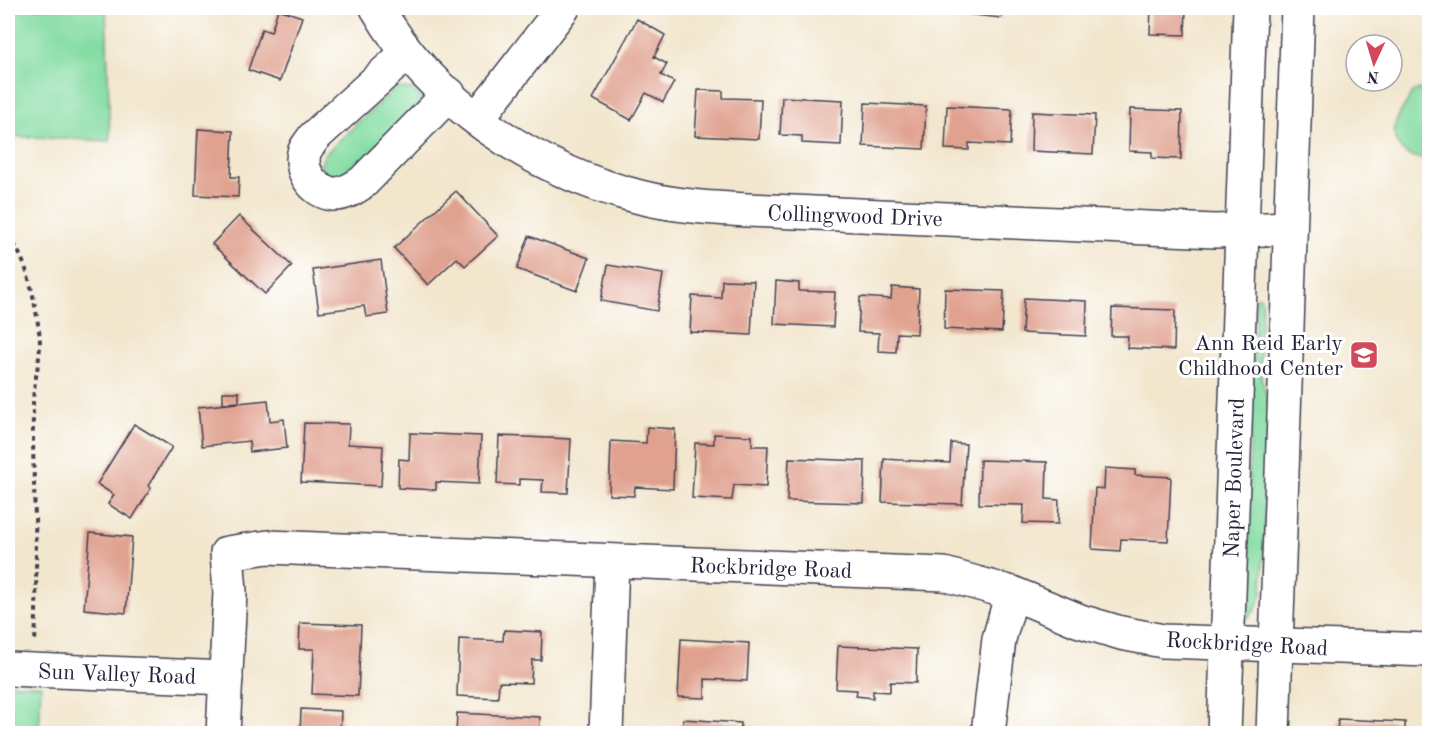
<svg xmlns="http://www.w3.org/2000/svg" width="1437" height="741" font-family="'Old Standard TT',serif">
<rect width="100%" height="100%" fill="#fff"/>
<filter id="ink" filterUnits="userSpaceOnUse"><feTurbulence type="fractalNoise" baseFrequency=".0167" numOctaves="2"/><feDisplacementMap in="SourceGraphic" scale="12" xChannelSelector="R" yChannelSelector="G"/><feConvolveMatrix kernelMatrix="1 2 1 2 8 2 1 2 1" color-interpolation-filters="sRGB"/></filter>
<filter id="wash" filterUnits="userSpaceOnUse"><feTurbulence type="fractalNoise" baseFrequency=".008" numOctaves="4" result="noise"/><feDisplacementMap in="SourceGraphic" scale="24" xChannelSelector="R" yChannelSelector="G"/><feGaussianBlur stdDeviation="1.35" result="paint"/><feColorMatrix in="noise" values="0 0 0 0 0 0 0 0 0 0 0 0 0 0 0 0 0 1.4 0 .05"/><feComposite in="paint" operator="in"/></filter>
<g filter="url(#wash)">
<rect width="100%" height="100%" fill="#f2e6cd"/>
<g fill="#82dba1" stroke="#527e6e" stroke-width="1.5">
<path d="M8,8H106L110,141L8,136Z"/>
<path d="M396,87L411,89L420,97L421,104L346,178L332,181L320,167L324,155Z"/>
<path d="M1419,89L1429,103L1430,156C1409,163 1391,146 1395,125C1398,114 1408,101 1413,92Z"/>
<path d="M1256,297H1260L1262,301L1260,371L1270,412L1262,594L1256,609L1243,622Z"/>
<path d="M8,684L41,685L39,733L8,734Z"/>
</g>
<g id="blocks">
<g fill="#e0a18f">
<path d="M966,8H1003L1001,18L966,14Z"/>
<path d="M1151,8H1186L1185,35L1150,34Z"/>
<path d="M278,9L302,17L280,81L248,70L262,29L271,32Z"/>
<path d="M637,19L665,35L654,57L667,64L661,75L674,82L663,102L646,93L631,120L593,99Z"/>
<path d="M698,90L723,91V98L761,99L759,139L695,136Z"/>
<path d="M782,97L843,100L841,145L802,143V136L780,135Z"/>
<path d="M865,103L926,106L924,149L863,146Z"/>
<path d="M947,106L1012,109L1010,145L969,143V150L945,149Z"/>
<path d="M1130,109L1182,111L1181,159L1152,158V152L1129,151Z"/>
<path d="M1032,112L1095,115L1093,154L1031,151Z"/>
<path d="M198,129L233,131L231,177H239L238,197L195,195Z"/>
<path d="M456,191L498,236L465,266L457,258L428,285L394,248Z"/>
<path d="M239,216L292,266L265,294L212,244Z"/>
<path d="M529,236L589,258L577,291L517,269Z"/>
<path d="M381,260L388,314L366,317L364,306L319,312L313,270Z"/>
<path d="M608,265L663,274L657,311L601,301Z"/>
<path d="M722,280L754,281L751,335L690,332L692,296L721,298Z"/>
<path d="M776,281L799,283V291L835,292L833,327L774,324Z"/>
<path d="M892,287L919,289L917,334L897,333L896,352L878,351L879,333L858,332L860,297L891,299Z"/>
<path d="M945,289L1004,291L1002,332L944,329Z"/>
<path d="M1024,298L1087,301L1086,336L1022,333Z"/>
<path d="M1112,308L1175,310L1174,350L1127,348L1128,336H1111Z"/>
<path d="M223,392H239V402L223,403Z"/>
<path d="M268,400L270,421L284,419L287,448L250,452L249,441L202,446L198,407Z"/>
<path d="M304,423L349,424L348,444L383,446L381,486L301,482Z"/>
<path d="M134,424L172,447L148,486L151,488L132,519L108,504L114,495L97,484Z"/>
<path d="M647,427L675,429L673,489L635,487L634,496L609,495L611,441L646,443Z"/>
<path d="M410,433L481,436L479,484L436,482V490L398,488L399,459L409,460Z"/>
<path d="M714,434L752,436V446H768L766,487L734,485L732,500L692,498L695,443L714,444Z"/>
<path d="M499,436L571,439L568,493L542,492L543,480L519,479V485L497,484Z"/>
<path d="M951,443L966,444L962,504L882,502L884,459L950,463Z"/>
<path d="M789,458L865,461L864,503L787,501Z"/>
<path d="M980,460L1047,462L1046,499L1059,500L1058,524L1023,523L1024,505L979,504Z"/>
<path d="M1105,468L1135,470V475L1171,477L1168,541L1121,539L1120,551L1092,549L1095,488L1104,489Z"/>
<path d="M90,533L132,537L126,613L84,609Z"/>
<path d="M300,623L361,625L358,696L312,694L314,649H299Z"/>
<path d="M504,630L542,632L541,660H532L531,683L499,682L498,698L457,696L459,639L503,641Z"/>
<path d="M681,639L749,643L747,681L705,679V698L678,697Z"/>
<path d="M838,646L917,649L916,683L890,682V692L873,691V698L856,696L857,690L836,689Z"/>
<path d="M301,709L341,711L340,734H300Z"/>
<path d="M457,713L540,717L539,734H456Z"/>
<path d="M683,719L741,723L740,734H682Z"/>
<path d="M1338,719L1405,722V734H1337Z"/>
</g>
</g>
</g>
<g filter="url(#ink)">
<use href="#blocks" fill-opacity="0" stroke="#413f51" stroke-width="1.5"/>
<g fill="none" stroke-linecap="round" stroke-linejoin="round">
<g stroke="#413f51" stroke-width="36">
<g id="minor">
<path d="M377,8C432,103 534,171 640,197C675,206 712,208 748,210L1215,231L1290,228"/>
<path d="M407,53L314,137C311,142 305,148 304,153C299,171 314,192 333,194C344,195 354,188 363,182L449,94"/>
<path d="M477,119L563,8"/>
<path d="M8,669L226,678"/>
<path d="M223,734L230,592L227,553L268,547L944,574L1012,593L1080,621L1121,633L1163,641L1430,650"/>
<path d="M606,734L612,561"/>
<path d="M988,734L999,639L1012,593"/>
</g>
</g>
<g stroke="#413f51" stroke-width="36">
<g id="major">
<path d="M1224,734L1250,8"/>
<path d="M1273,734L1298,8"/>
</g>
</g>
<path stroke="#413f51" stroke-width="4" stroke-dasharray="4.5 4.5" stroke-linecap="butt" d="M8,237C28,258 35,302 39,331C43,356 33,379 33,404C32,483 39,563 35,643"/>
<use href="#minor" stroke="#fff" stroke-width="33"/>
<use href="#major" stroke="#fff" stroke-width="33"/>
</g>
</g>
<defs>
<g id="school-square" transform="scale(1.5)"><rect x="-9" y="-9" width="18" height="18" rx="4" fill="#d1495b" stroke="#fff"/><path d="M0-5L7-2L0 1L-7-2ZM-4 1L0 2.5L4 1V4Q0 6-4 4Z" fill="#fff"/></g>
</defs>
<g fill-rule="evenodd">
<use href="#school-square" x="1364" y="355"/>
</g>
<g text-anchor="middle" stroke-width="6" stroke-linejoin="round" paint-order="stroke">
<g font-size="22" fill="#22223b" stroke="#fff">
<text transform="translate(855 215) rotate(2)" y="8">Collingwood Drive</text>
<text transform="translate(1233 478) rotate(-88)" y="8">Naper Boulevard</text>
<text transform="translate(771 567) rotate(2)" y="8">Rockbridge Road</text>
<text transform="translate(1247 643) rotate(3)" y="8">Rockbridge Road</text>
<text transform="translate(117 673) rotate(2)" y="8">Sun Valley Road</text>
</g>
<g font-size="22" fill="#22223b" stroke="#fff" text-anchor="end">
<text x="1343" y="350">Ann Reid Early<tspan x="1343" dy="25">Childhood Center</tspan></text>
</g>
</g>
<rect width="1437" height="741" fill="none" stroke="#fff" stroke-width="30"/>
<g transform="translate(1374 63) rotate(184)"><circle r="28" fill="#ffffff" stroke="#a7a7b1" stroke-width="1.5"/>
<path d="M0-4.5L10 22L0 15L-10 22Z" fill="#d1495b"/>
<text y="-9" font-size="16" font-weight="bold" text-anchor="middle" fill="#22223b">N</text>
</g>
</svg>
